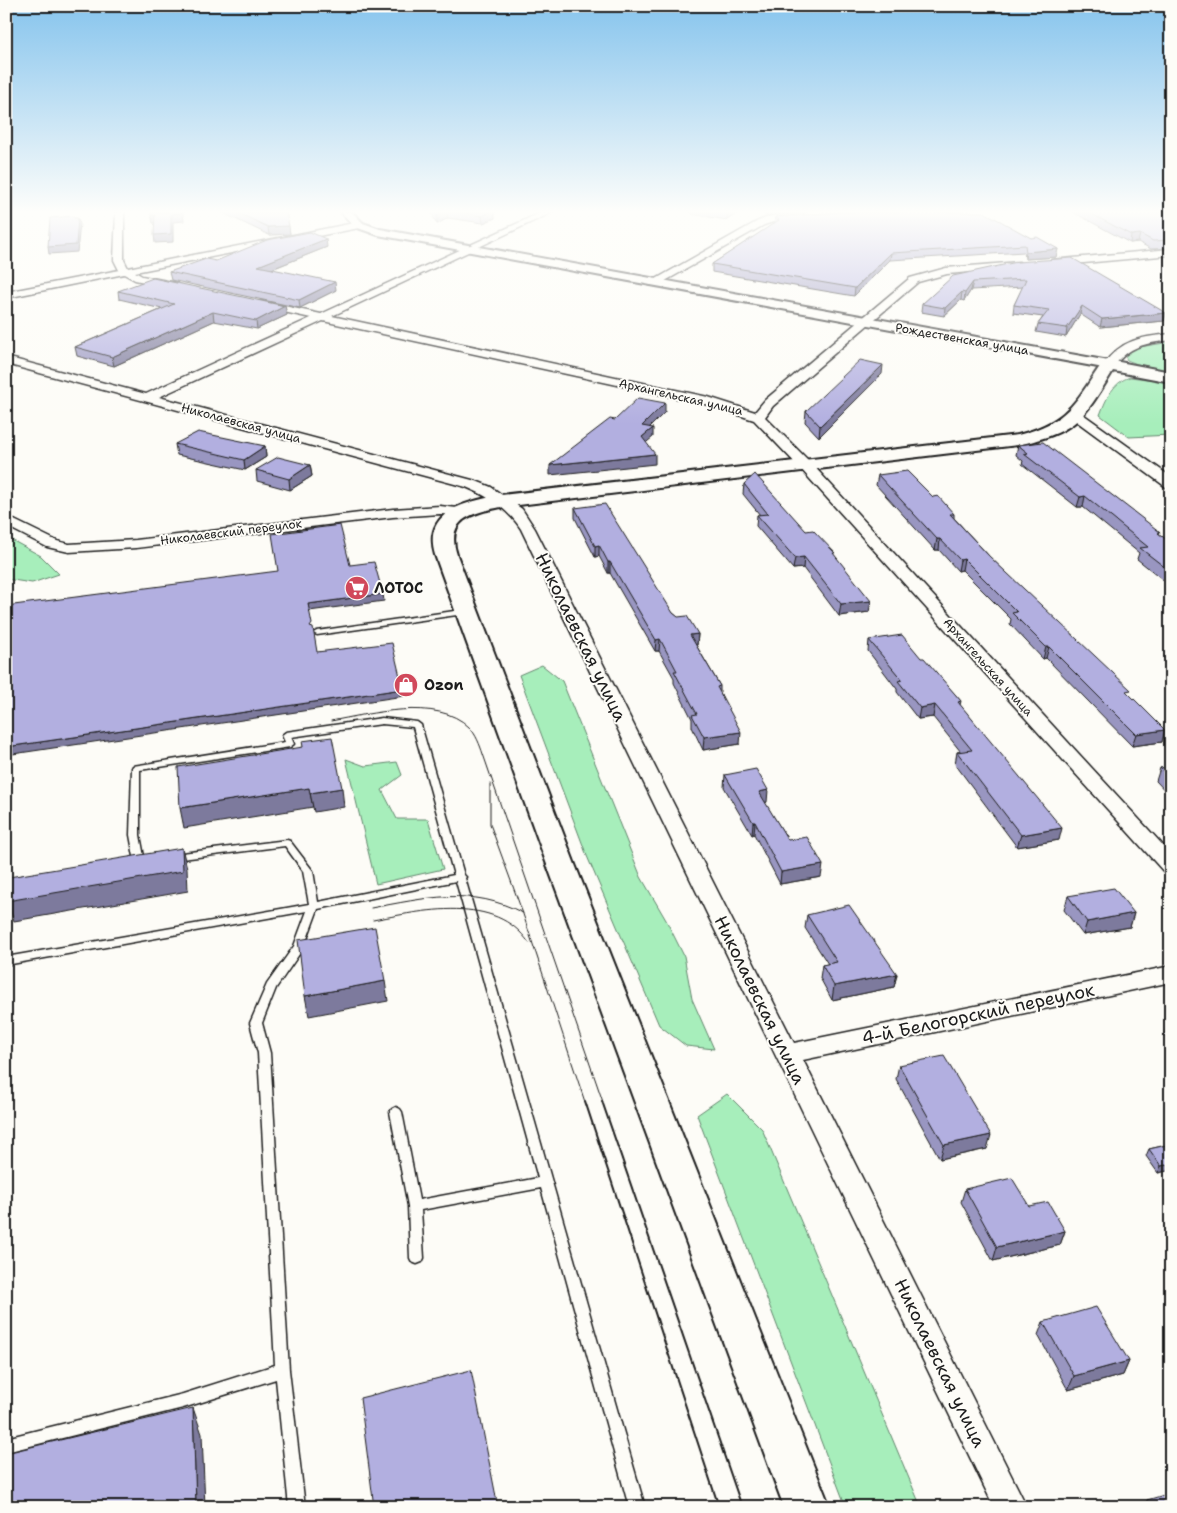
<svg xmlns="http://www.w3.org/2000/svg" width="1177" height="1513" font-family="'Shantell Sans',sans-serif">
<rect width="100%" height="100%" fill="#fdfcf7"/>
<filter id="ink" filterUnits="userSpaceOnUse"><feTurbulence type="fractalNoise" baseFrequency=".02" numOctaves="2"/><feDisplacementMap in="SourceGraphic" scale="10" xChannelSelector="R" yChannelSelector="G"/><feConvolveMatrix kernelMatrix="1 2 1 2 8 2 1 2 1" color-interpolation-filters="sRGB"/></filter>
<g filter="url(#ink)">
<g fill="#a7eebb" stroke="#62856c">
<path d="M1171,342V371L1137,364L1127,360L1125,356L1133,348Z"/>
<path d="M1130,377L1171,382V435L1129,437L1100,415C1106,399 1113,382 1130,377Z"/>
<path d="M6,537L41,556L59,574L32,583L6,579Z"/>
<path d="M542,665L562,681L641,877L666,920L684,956L692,999L714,1049L686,1046L659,1025L587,856L519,675Z"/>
<path d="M346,759L365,766L397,762L402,775L382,790L397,819H428L443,869L376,884Z"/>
<path d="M727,1094L762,1129L921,1507H846L697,1115Z"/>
</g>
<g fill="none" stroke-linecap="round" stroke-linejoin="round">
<g stroke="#1c1c1c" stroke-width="3">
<g id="service">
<path d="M468,609H471L472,611L471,613L317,635L313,633L317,631Z"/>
<path d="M382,718L417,722L421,725L464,875L466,877L465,878L645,1507H629L541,1188L421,1210L424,1258L422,1262L417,1264L412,1262L410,1258L408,1206L390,1112L392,1109L396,1107L400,1109L402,1112L419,1200L538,1178L456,881L318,909L304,947L276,988L262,1023L270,1053L289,1370L305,1507H289L276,1379L183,1408L6,1452V1438L183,1394L275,1365L258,1053L250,1023L267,984L294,946L307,911L6,965V957L309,904L303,871L285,846L174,860L171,859L169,857L171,855L174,854L287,840L290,841L313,871L318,902L454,875L413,727L382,724L291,737L294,744L290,747L140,770V835L145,862L143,864H137L135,862L130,835L132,768L133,766L285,742L282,735L286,732Z"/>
</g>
</g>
<g stroke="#1c1c1c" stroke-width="3">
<g id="minor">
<path d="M116,212H124V260L128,268L359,222L363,225L359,228L135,272L142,276L177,283V287L173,288L135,280L124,274L6,298V292L119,270L114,260Z"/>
<path d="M542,212H553L332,316L708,397L755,412L765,400L910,278L946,268L1019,262L1024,265L1019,268L947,274L918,282L773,406L765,417L810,462L1171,854V874L1164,872L800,468L754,420L705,404L323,321L159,397L476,481L491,487L522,509L535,529L794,1043L1171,966V982L803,1060L1027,1507H994L521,529C508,509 488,496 466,487L6,364V357L146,394L311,318L257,306L256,304L257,302L261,301L321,314Z"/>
<path d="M801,214L804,215V219L773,222L764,225L658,285H650L649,283L758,221L772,216Z"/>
<path d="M1171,249V255L1051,266L1046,263L1051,260Z"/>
<path d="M1171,334V340C1143,344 1131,345 1113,367H1105L1103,365C1122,339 1141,337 1171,334Z"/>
<path d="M1076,411L1080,412L1171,477V488L1166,487L1072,418L1070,415L1072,412Z"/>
<path d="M440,506L466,509L468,512L466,515L440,514L393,517L136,548L69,552L47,547L6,526V516L57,541L69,544L136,540L393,509Z"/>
</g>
</g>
<g stroke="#1c1c1c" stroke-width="4">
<path id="tertiary" d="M341,212H352L363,223L380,229L1109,361L1116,365L1109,369L378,235L355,227Z"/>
</g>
<g stroke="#1c1c1c" stroke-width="4">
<path id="secondary" d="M1109,360L1171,372V382L1113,371C1082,421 1077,431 1018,445L501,507C472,513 445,519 457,555L574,862L830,1507H784L546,862L435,555C422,510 467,502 501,495L1018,435C1069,422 1075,402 1103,362Z"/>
</g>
<use href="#service" fill="#fdfcf7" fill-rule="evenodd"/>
<use href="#minor" fill="#fdfcf7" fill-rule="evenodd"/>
<use href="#tertiary" fill="#fdfcf7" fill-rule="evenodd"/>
<use href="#secondary" fill="#fdfcf7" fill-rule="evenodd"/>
<g stroke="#1c1c1c" stroke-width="1">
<path d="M331,721C369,714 438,696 469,727C476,734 480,745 483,754L603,1102"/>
<path d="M490,784V824L522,911L585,1102"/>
<path d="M371,908C426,898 471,886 523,913"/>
<path d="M373,920C421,911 496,893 529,943"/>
</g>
<g stroke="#1c1c1c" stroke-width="2">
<path d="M585,1101L719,1507"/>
<path d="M602,1101L742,1507"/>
</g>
</g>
<g fill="#9996c1" stroke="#1c1c1c">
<path d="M223,212H286L290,234L269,235L223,213Z"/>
<path d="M431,212H494L495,218L483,223L448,218L437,224Z"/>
<path d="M692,212H739L727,220L692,214Z"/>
<path d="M761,212H806L772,214L766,216Z"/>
<path d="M1073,212H1171V248L1151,249L1138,242L1130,243Z"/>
<path d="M775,217L1031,238L1058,249L1056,257L1025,259L1024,252L890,260L854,296L712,272V264L774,224Z"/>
<path d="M327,247L272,269L336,290L300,308L171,280L169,272Z"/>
<path d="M1169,249H1171V259L1167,257Z"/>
<path d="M1017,262L1166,313L1164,321L1100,327L1080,314L1066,337L1036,332L1038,324L1043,317L1013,313L1014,305L1023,287L971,290L964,301L961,300L944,316L921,312L922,304Z"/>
<path d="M118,291L285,306L287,315L257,329L214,321L114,366L77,356L75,347L162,309L119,299Z"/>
<path d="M882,374L819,437L805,422L806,411Z"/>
<path d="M175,444L265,446L266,457L245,470L177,455Z"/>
<path d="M1018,445L1160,532L1159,534L1171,543V586L1137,559L1139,553L1083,507H1077L1022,464L1023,461L1016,455Z"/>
<path d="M310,465L312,476L290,490L257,481L256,470Z"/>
<path d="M878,475L933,497L954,514V518L989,556L1165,730L1162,742L1132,746L1046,658L1043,659L1010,624L1011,619L962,570L958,571L939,550H935L876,485Z"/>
<path d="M744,484L806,531L834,555L869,612L839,616L803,568L793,569L756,526L757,515H760L743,494Z"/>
<path d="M575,508L673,613L698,634L697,645H696L720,686V692L740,744L703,750L692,727V719L674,683V678L659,651H655L610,573H608L599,556L595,557L575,518Z"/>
<path d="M869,640L921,658L961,701L960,705L1059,840L1017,847L955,764L957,752H961L933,717L918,719L897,692V689L868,651Z"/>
<path d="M1171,767V797L1156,781L1160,768Z"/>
<path d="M725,775L767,802L765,803L788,840L821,877L780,884L754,834L752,835L724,787Z"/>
<path d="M1068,896L1134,913L1130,927L1083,935L1064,910Z"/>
<path d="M807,915L897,974L894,987L832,1000L820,978L822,965L828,964L805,928Z"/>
<path d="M1169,1022H1171V1043L1164,1035Z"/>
<path d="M899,1065L987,1149L940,1159L896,1079Z"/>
<path d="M1171,1144V1170L1158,1173L1146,1156L1149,1149Z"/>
<path d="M965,1189L1065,1231L1060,1245L993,1261L961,1202Z"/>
<path d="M1043,1322L1129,1361L1123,1375L1068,1390L1038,1335Z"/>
<path d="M1147,1500L1171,1507H1143Z"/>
</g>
<g fill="#7d7a9d" stroke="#1c1c1c">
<path d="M183,212L184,221L173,222V242L155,243L154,235L171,214Z"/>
<path d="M444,212H447L448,218L437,224V216Z"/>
<path d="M490,212H494L495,218L483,223L482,216Z"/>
<path d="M727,212H739L727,220Z"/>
<path d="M766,212H806L772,214L766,216Z"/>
<path d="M151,215H155L156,223H153Z"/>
<path d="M78,218L80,224L77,252L49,254L48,247Z"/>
<path d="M289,226L290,234L269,235L268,227Z"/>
<path d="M1140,234L1138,242L1130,243L1131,235Z"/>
<path d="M326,239L327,247L259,274L258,266Z"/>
<path d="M1058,249L1056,257L1025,259L1026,252Z"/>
<path d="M891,253L890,260L854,296L855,288Z"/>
<path d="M335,282L336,290L300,308L299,300Z"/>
<path d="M973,282L971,290L964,301L965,293Z"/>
<path d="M962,292L961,300L944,316L945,308Z"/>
<path d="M285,306L287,315L257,329L256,321Z"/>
<path d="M1082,306L1080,314L1066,337L1067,328Z"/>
<path d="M213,312L214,321L114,366L112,357Z"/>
<path d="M1166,313L1164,321L1100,327L1102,319Z"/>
<path d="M883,365L882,374L819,437L820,426Z"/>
<path d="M665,403V412L642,435V426Z"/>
<path d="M653,428V437L642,446V437Z"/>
<path d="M265,446L266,457L245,470L244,460Z"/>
<path d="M655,454V464L550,475V465Z"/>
<path d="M310,465L312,476L290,490L289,479Z"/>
<path d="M1085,496L1083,507H1077L1080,497Z"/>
<path d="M937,539H940L939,550H935Z"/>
<path d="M599,545V556L595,557V546Z"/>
<path d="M804,557L803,568L793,569L795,558Z"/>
<path d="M964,559L962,570L958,571L960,560Z"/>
<rect x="608" y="562" width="2" height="11"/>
<path d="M383,594L384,601L309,611L308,604Z"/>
<path d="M871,601L869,612L839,616L841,604Z"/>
<path d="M698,634L697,645L690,646V635Z"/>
<path d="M660,639L659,651H655L656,640Z"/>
<path d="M1046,647H1049L1046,658L1043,659Z"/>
<path d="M403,689L404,696L6,755V747Z"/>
<path d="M935,705L933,717L918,719L920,708Z"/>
<path d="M1165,730L1162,742L1132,746L1136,734Z"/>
<path d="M741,732L740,744L703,750L704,737Z"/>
<path d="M309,788L313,807L184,828L180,808Z"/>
<path d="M342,788L344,807L314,812L310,793Z"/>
<path d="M768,790L767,802L757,804L759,792Z"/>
<path d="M753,822H755L754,834L752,835Z"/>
<path d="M1062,828L1059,840L1017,847L1021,835Z"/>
<path d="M182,848L187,868L188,891L14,921L7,901Z"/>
<path d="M823,865L821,877L780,884L781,872Z"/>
<path d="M1134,913L1130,927L1083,935L1087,922Z"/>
<path d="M897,974L894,987L832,1000L834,986Z"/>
<path d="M385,981L388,1001L309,1016L305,996Z"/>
<path d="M991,1135L987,1149L940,1159L944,1145Z"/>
<path d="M1171,1164V1170L1158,1173L1161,1166Z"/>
<path d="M1065,1231L1060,1245L993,1261L997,1247Z"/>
<path d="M1129,1361L1123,1375L1068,1390L1074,1376Z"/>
<path d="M193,1408L202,1434L205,1507H196Z"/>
</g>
<g fill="#b2afe0" stroke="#1c1c1c">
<path d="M152,212H182V213L171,214V234L154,235L155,215H151Z"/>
<path d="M236,212H286L289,226L268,227Z"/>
<path d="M435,212H444L437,216Z"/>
<path d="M458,212H490L482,216Z"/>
<path d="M839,212H984L1031,238L1037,237L1058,249L1026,252L1025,245L891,253L855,288L712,264L779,220L775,217Z"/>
<path d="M1088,212H1171V240L1153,241L1140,234L1131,235Z"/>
<path d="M74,216V218H78L76,245L48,247L50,218Z"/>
<path d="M310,232L326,239L258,266L335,282L299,300L169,272L206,259L216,261L267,240Z"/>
<path d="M1072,258L1166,313L1102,319L1082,306L1067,328L1038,324L1049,310L1014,305L1026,279L973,282L965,293L962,292L945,308L922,304L953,276L1017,262Z"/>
<path d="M153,278L285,306L256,321L213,312L112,357L75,347L174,304L118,291Z"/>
<path d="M860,360L883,365L820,426L806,411Z"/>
<path d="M638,398L665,403L642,426L653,428L642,437L655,454L550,465L610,419L615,420Z"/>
<path d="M198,432L265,446L244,460L175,444Z"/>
<path d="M1043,442L1160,532L1158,533L1171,543V572L1140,548L1148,547L1085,496L1080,497L1024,454L1028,453L1018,445Z"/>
<path d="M278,457L310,465L289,479L256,470Z"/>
<path d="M907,471L933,497L938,496L954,514H950L989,556L1131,690L1126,691L1165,730L1136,734L1049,647H1046L1012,613L1017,612L964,559L960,560L940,539H937L878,475Z"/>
<path d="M755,474L806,531L813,530L835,553H833L871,601L841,604L804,557L795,558L757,515L768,514L744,484Z"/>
<path d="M605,504L673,613L678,617L687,616L698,634L690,635L720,686L717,687L741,732L704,737L692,715L697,714L674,671H677L660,639L656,640L610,562H608L599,545L595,546L575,508Z"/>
<path d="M340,525L350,565L374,562L383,594L308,604L312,624L310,627L313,628L317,652L392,643L403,689L6,747V606L278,571L272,534Z"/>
<path d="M902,635L921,658H924L961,701L958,702L1062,828L1021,835L957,752L972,750L935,705L920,708L898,681L902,680L869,640Z"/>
<path d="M332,737L342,788L310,793L309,788L180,808L178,767L303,747L302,741Z"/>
<path d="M1171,767V779L1160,768Z"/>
<path d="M756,769L768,790L759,792L788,840L807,837L823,865L781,872L755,822H753L725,775Z"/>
<path d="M182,848L183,871L7,901L9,877Z"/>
<path d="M1114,888L1134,913L1087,922L1068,896Z"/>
<path d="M849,905L897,974L834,986L822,965L837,962L807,915Z"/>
<path d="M375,927L385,981L305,996L298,940Z"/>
<path d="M944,1056L991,1135L944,1145L899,1065Z"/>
<path d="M1171,1144V1164L1161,1166L1149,1149Z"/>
<path d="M1012,1178L1029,1206L1048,1202L1065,1231L997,1247L965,1189Z"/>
<path d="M1096,1307L1129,1361L1074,1376L1043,1322Z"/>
<path d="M471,1370L498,1507H374L360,1398Z"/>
<path d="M193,1408L196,1507H6V1453Z"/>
<path d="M1171,1493V1507H1150L1147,1500Z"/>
</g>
</g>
<linearGradient id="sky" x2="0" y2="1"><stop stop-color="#86c4ed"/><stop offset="0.5" stop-color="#fefefb"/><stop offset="1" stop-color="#fefefb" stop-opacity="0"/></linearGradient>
<rect width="1177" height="424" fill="url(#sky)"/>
<defs>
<g id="supermarket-disc" transform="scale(1.25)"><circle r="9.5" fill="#d1495b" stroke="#fdfcf7"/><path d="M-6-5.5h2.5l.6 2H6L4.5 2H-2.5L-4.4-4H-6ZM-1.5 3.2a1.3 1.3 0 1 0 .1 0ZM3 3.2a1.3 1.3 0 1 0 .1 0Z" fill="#fff"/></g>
<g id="shop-disc" transform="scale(1.25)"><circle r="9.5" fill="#d1495b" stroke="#fdfcf7"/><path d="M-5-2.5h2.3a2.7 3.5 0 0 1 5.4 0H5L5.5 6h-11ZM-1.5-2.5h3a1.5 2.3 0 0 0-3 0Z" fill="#fff"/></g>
</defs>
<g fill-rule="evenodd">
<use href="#supermarket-disc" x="357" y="588"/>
<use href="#shop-disc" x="406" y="685"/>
</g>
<g text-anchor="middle" stroke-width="4" stroke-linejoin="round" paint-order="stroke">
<g font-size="12" fill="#1c1c1c" stroke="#fdfcf7">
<text transform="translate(962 339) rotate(10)" y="4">Рождественская улица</text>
<text transform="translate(681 397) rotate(13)" y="4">Архангельская улица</text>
<text transform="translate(241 423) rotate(15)" y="4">Николаевская улица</text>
<text transform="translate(231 532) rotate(-7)" y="4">Николаевский переулок</text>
<text transform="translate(988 667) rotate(48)" y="4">Архангельская улица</text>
</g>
<g font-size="15" font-weight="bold" fill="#1c1c1c" stroke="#fdfcf7" text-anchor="start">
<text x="374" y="593">ЛОТОС</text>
<text x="424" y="690">Ozon</text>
</g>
<g font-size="18" fill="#1c1c1c" stroke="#fdfcf7">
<text transform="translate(581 637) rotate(64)" y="6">Николаевская улица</text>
<text transform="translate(760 1000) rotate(64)" y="6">Николаевская улица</text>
<text transform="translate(978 1014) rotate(-12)" y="6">4-й Белогорский переулок</text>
<text transform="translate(940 1363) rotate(64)" y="6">Николаевская улица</text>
</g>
</g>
<rect width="1177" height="1513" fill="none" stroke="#fdfcf7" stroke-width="25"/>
<rect x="12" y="12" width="1152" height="1488" fill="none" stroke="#1c1c1c" stroke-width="2" filter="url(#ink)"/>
</svg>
